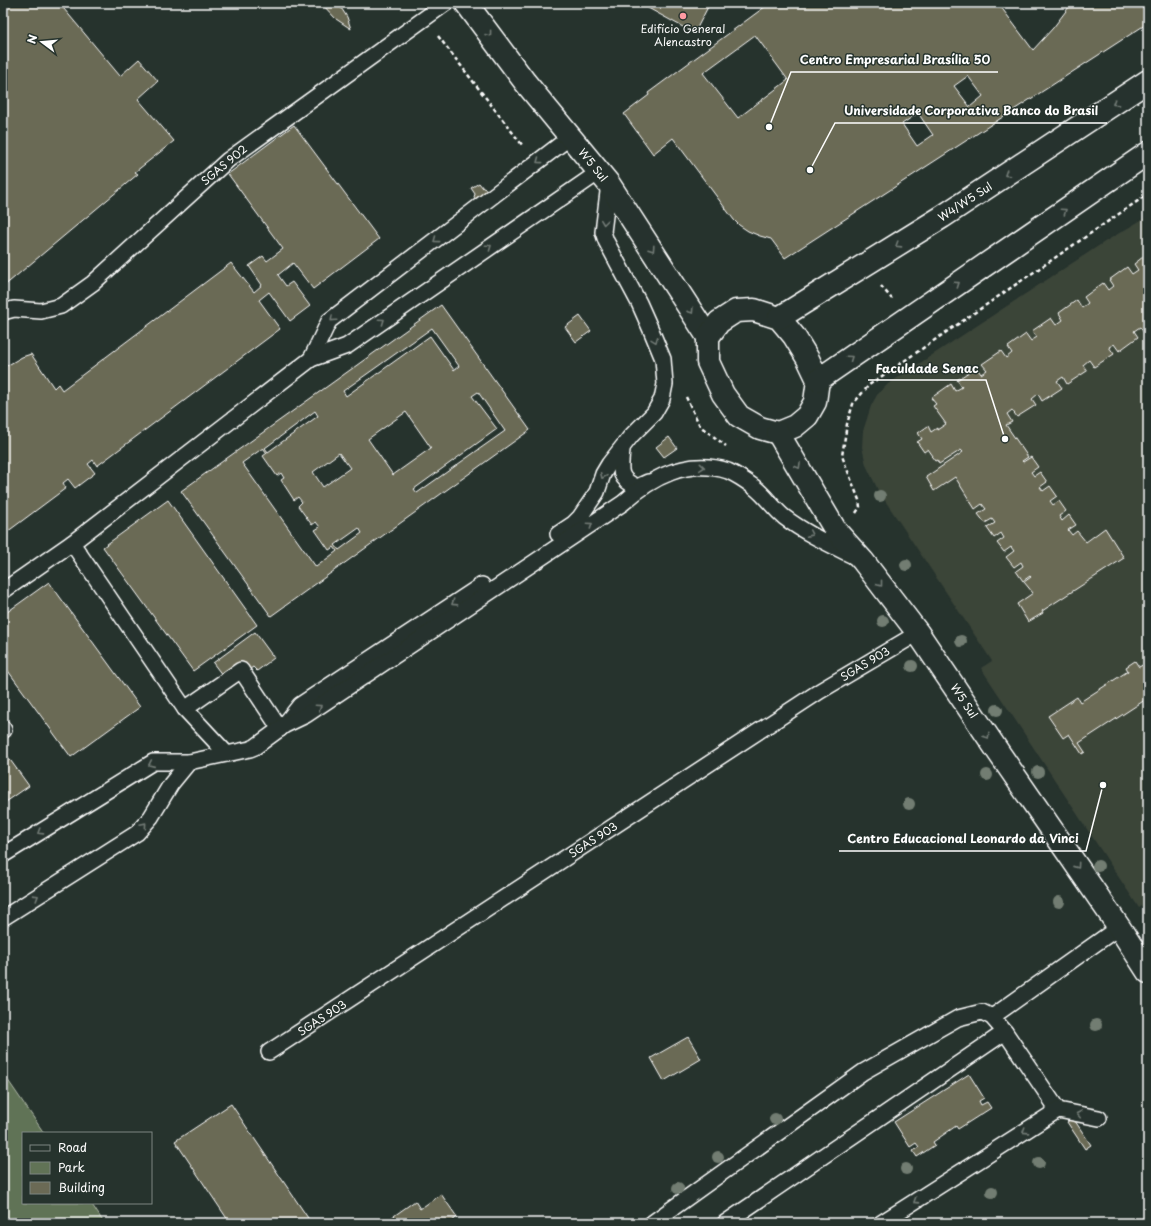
<svg xmlns="http://www.w3.org/2000/svg" width="1151" height="1226" font-family="'Playpen Sans',sans-serif">
<rect width="100%" height="100%" fill="#26332d"/>
<filter id="ink" filterUnits="userSpaceOnUse"><feTurbulence type="fractalNoise" baseFrequency=".025" numOctaves="2"/><feDisplacementMap in="SourceGraphic" scale="8" xChannelSelector="R" yChannelSelector="G"/><feConvolveMatrix kernelMatrix="1 2 1 2 8 2 1 2 1" color-interpolation-filters="sRGB"/></filter>
<g filter="url(#ink)">
<path fill="#3b4439" d="M1148,216V902L1139,908L981,668L992,661L878,490L866,465L862,447L863,431L871,406L877,395L888,384L1106,241Z"/>
<path fill="#617356" stroke="#b0b9aa" d="M3,1073L44,1133H23V1203H91L104,1223H3Z"/>
<g fill="#6b6a55" stroke="#fff" fill-rule="evenodd">
<path d="M9,3H59L120,76L139,59L158,81L138,99L174,141L135,172L138,174L3,287V8Z"/>
<path d="M321,3H338L347,17L351,29L336,19Z"/>
<path d="M639,3H710L696,30L694,29L692,32Z"/>
<path d="M770,3H998L1033,50L1053,28L1072,3H1148V23L785,258L771,239L760,236L748,231L739,225L734,220L673,138L653,154L624,114L649,95L648,93ZM755,35L788,80L738,118L703,73ZM968,76L983,96L970,107L954,86ZM918,113L933,135L917,146L902,124Z"/>
<path d="M294,125L379,239L313,289L293,263L278,275L286,286L292,282L310,306L290,321L269,292L259,300L280,329L97,466L93,460L88,464L95,473L75,488L68,479L63,483L66,488L3,535V434L4,433L3,431V368L22,357L31,354L54,388L58,384L62,390L231,263L254,292L262,285L249,266L263,256L267,261L283,249L228,174Z"/>
<path d="M479,183L483,188L488,190L490,198L495,204L487,210L476,201L474,197L475,194L471,188Z"/>
<path d="M1148,253V332L1145,334L1140,327L1134,331L1138,337L1119,351L1114,344L1109,347L1114,354L1094,367L1089,360L1083,365L1087,371L1067,384L1063,377L1057,381L1062,388L1042,401L1038,394L1032,399L1036,405L1017,417L1012,410L1007,414L1012,422L1006,425L1028,457L1022,461L1023,462L1031,457L1038,467L1031,472L1034,476L1040,472L1047,482L1040,487L1043,491L1050,486L1057,496L1050,501L1053,505L1059,501L1066,511L1059,516L1062,521L1069,515L1076,525L1068,530L1072,535L1077,531L1086,542L1105,528L1124,558L1042,611L1043,613L1028,622L1017,604L1033,593L1024,582L1031,577L1030,576L1023,581L1016,571L1023,566L1021,562L1014,567L1006,557L1014,551L1011,547L1004,552L997,543L1004,538L1001,533L994,538L987,528L995,523L992,519L985,523L978,514L986,509L982,504L975,509L955,477L934,491L926,477L963,452L961,450L939,464L937,460L935,461L932,457L933,456L928,449L924,452L917,442L922,439L918,433L928,426L931,432L937,428V430L946,424L933,406L936,404L931,398L951,384L955,391L962,387L957,380L976,367L981,374L987,370L982,364L1001,351L1006,358L1012,353L1008,347L1026,334L1031,341L1037,337L1032,331L1051,318L1056,325L1063,320L1059,313L1077,300L1082,308L1088,303L1084,297L1103,283L1108,290L1113,286L1109,280L1127,267L1132,274L1138,270L1134,264Z"/>
<path d="M441,305L530,430L271,616L181,491ZM432,328L459,366L454,370L430,336L346,396L343,391ZM478,392L505,431L417,493L414,489L497,429L472,396ZM315,411L318,416L268,452L265,448ZM406,412L431,448L393,475L368,439ZM263,448L267,453L263,456L277,476L281,473L284,478L281,480L294,500L298,497L302,502L298,506L312,525L316,522L320,527L315,530L329,550L334,547L337,551L316,567L242,463ZM339,453L350,468L323,487L313,472ZM359,528L362,533L339,550L335,545Z"/>
<path d="M580,316L591,331L576,342L565,327Z"/>
<path d="M669,437L677,448L664,457L656,447Z"/>
<path d="M168,500L257,625L193,671L103,547Z"/>
<path d="M49,582L140,707L71,757L3,664V615Z"/>
<path d="M255,632L274,658L257,671L253,667L229,684L213,663Z"/>
<path d="M1135,661L1139,667L1148,662V698L1079,743L1085,752L1082,754L1069,734L1063,738L1048,716L1077,697L1080,702L1128,671L1126,667Z"/>
<path d="M3,750L29,786L3,804Z"/>
<path d="M688,1037L701,1059L664,1081L651,1058Z"/>
<path d="M969,1074L984,1098L979,1101L981,1105L987,1102L991,1108L958,1129L956,1126L933,1142L935,1145L917,1157L913,1151L919,1147L916,1143L910,1147L894,1122Z"/>
<path d="M231,1104L310,1221L307,1223H230L175,1141Z"/>
<path d="M1073,1118L1091,1145L1085,1149L1067,1122Z"/>
<path d="M441,1194L457,1217L450,1223H394L391,1218L415,1201L420,1209Z"/>
</g>
<g fill="none" stroke-linecap="round" stroke-linejoin="round">
<g stroke="#fff" stroke-width="18">
<g id="service">
<path d="M3,312L14,309L41,311L61,306L93,283L228,160L446,3"/>
<path d="M311,359L329,321L570,137"/>
<path d="M622,449C621,468 616,478 637,487L648,482"/>
<path d="M558,534L573,524L580,517L597,492L603,474L609,464L631,436L654,413L662,399L665,384L663,359L651,330L639,303L606,241L603,232L609,184"/>
<path d="M3,591L72,543"/>
<path d="M185,709L227,754"/>
<path d="M285,724L300,705L482,585"/>
<path d="M3,728L4,730"/>
<path d="M280,729L241,670L185,709L72,543L311,359L347,346L599,172"/>
<path d="M3,855L153,762H189L250,749L255,747L285,725L306,715L623,503C652,477 687,458 728,471C737,475 746,481 754,487C765,495 773,508 784,517C805,533 829,544 853,556"/>
<path d="M3,918L137,833L151,817L171,784L189,762"/>
<path d="M992,1017L1119,927"/>
<path d="M269,1052L820,691L918,633"/>
<path d="M652,1223L863,1072L958,1018L982,1012L992,1017L1005,1032"/>
<path d="M725,1223L1005,1032L1058,1110L1099,1118"/>
<path d="M881,1223L1058,1110"/>
</g>
</g>
<g stroke="#fff" stroke-width="25">
<g id="secondary">
<path d="M466,3L525,82L609,184L708,337"/>
<path d="M754,310L779,318L794,336L808,359L818,380L815,402L807,416L795,426L778,433L760,428L739,416L723,394L708,362V337L719,322L736,311Z"/>
<path d="M779,318L942,217L1148,81"/>
<path d="M818,380L1148,153"/>
<path d="M778,433L836,531L863,561L918,633L999,753L1119,927L1148,972"/>
</g>
</g>
<g stroke="#fff" stroke-width="2.5" stroke-dasharray="4 3" stroke-linecap="butt">
<path d="M438,36L523,146"/>
<path d="M881,286L892,299"/>
<path d="M686,397L700,426L726,446"/>
<path d="M856,513L860,507L859,500L842,456L847,424L853,404L869,385L1148,194"/>
</g>
<use href="#service" stroke="#26332d" stroke-width="15"/>
<use href="#secondary" stroke="#26332d" stroke-width="22"/>
</g>
<g fill="#727d72">
<circle cx="880" cy="496" r="6"/>
<circle cx="906" cy="565" r="6"/>
<circle cx="883" cy="621" r="6"/>
<circle cx="961" cy="641" r="6"/>
<circle cx="912" cy="666" r="6"/>
<circle cx="997" cy="710" r="6"/>
<circle cx="1038" cy="772" r="6"/>
<circle cx="987" cy="775" r="6"/>
<circle cx="909" cy="804" r="6"/>
<circle cx="1098" cy="866" r="6"/>
<circle cx="1059" cy="902" r="6"/>
<circle cx="1096" cy="1025" r="6"/>
<circle cx="775" cy="1119" r="6"/>
<circle cx="718" cy="1157" r="6"/>
<circle cx="1039" cy="1163" r="6"/>
<circle cx="906" cy="1169" r="6"/>
<circle cx="678" cy="1188" r="6"/>
<circle cx="992" cy="1192" r="6"/>
</g>
<defs><path id="oneway-chevron" d="M-2-3.5L2.5 0L-2 3.5" fill="none" stroke-width="1.6" stroke-linecap="round" stroke-linejoin="round"/></defs>
<g stroke="#727a76">
<use href="#oneway-chevron" transform="translate(489 34) rotate(53)"/>
<use href="#oneway-chevron" transform="translate(1115 103) rotate(147)"/>
<use href="#oneway-chevron" transform="translate(539 161) rotate(143)"/>
<use href="#oneway-chevron" transform="translate(1007 174) rotate(147)"/>
<use href="#oneway-chevron" transform="translate(1064 211) rotate(-34)"/>
<use href="#oneway-chevron" transform="translate(604 222) rotate(97)"/>
<use href="#oneway-chevron" transform="translate(436 240) rotate(143)"/>
<use href="#oneway-chevron" transform="translate(898 245) rotate(148)"/>
<use href="#oneway-chevron" transform="translate(489 247) rotate(-35)"/>
<use href="#oneway-chevron" transform="translate(652 249) rotate(57)"/>
<use href="#oneway-chevron" transform="translate(957 284) rotate(-34)"/>
<use href="#oneway-chevron" transform="translate(691 311) rotate(57)"/>
<use href="#oneway-chevron" transform="translate(333 319) rotate(138)"/>
<use href="#oneway-chevron" transform="translate(382 321) rotate(-35)"/>
<use href="#oneway-chevron" transform="translate(655 340) rotate(69)"/>
<use href="#oneway-chevron" transform="translate(850 358) rotate(-35)"/>
<use href="#oneway-chevron" transform="translate(798 466) rotate(60)"/>
<use href="#oneway-chevron" transform="translate(702 467) rotate(5)"/>
<use href="#oneway-chevron" transform="translate(603 476) rotate(114)"/>
<use href="#oneway-chevron" transform="translate(590 525) rotate(-34)"/>
<use href="#oneway-chevron" transform="translate(810 534) rotate(26)"/>
<use href="#oneway-chevron" transform="translate(880 584) rotate(52)"/>
<use href="#oneway-chevron" transform="translate(454 603) rotate(147)"/>
<use href="#oneway-chevron" transform="translate(319 707) rotate(-34)"/>
<use href="#oneway-chevron" transform="translate(987 736) rotate(56)"/>
<use href="#oneway-chevron" transform="translate(151 764) rotate(156)"/>
<use href="#oneway-chevron" transform="translate(144 825) rotate(-49)"/>
<use href="#oneway-chevron" transform="translate(40 832) rotate(148)"/>
<use href="#oneway-chevron" transform="translate(1077 866) rotate(55)"/>
<use href="#oneway-chevron" transform="translate(36 897) rotate(-32)"/>
<use href="#oneway-chevron" transform="translate(1079 1114) rotate(-168)"/>
<use href="#oneway-chevron" transform="translate(1025 1131) rotate(147)"/>
<use href="#oneway-chevron" transform="translate(916 1201) rotate(147)"/>
</g>
</g>
<circle fill="#ff9aa2" stroke="#26332d" stroke-width="1.5" cx="683" cy="16" r="4"/>
<g text-anchor="middle" stroke-width="3" stroke-linejoin="round" paint-order="stroke">
<g font-size="11" fill="#fff" stroke="#26332d">
<text x="683" y="33">Edifício General<tspan x="683" dy="13">Alencastro</tspan></text>
</g>
<g font-size="11" fill="#fff" stroke="#26332d">
<text transform="translate(224 165) rotate(-40)" y="4">SGAS 902</text>
<text transform="translate(593 165) rotate(51)" y="4">W5 Sul</text>
<text transform="translate(965 202) rotate(-33)" y="4">W4/W5 Sul</text>
<text transform="translate(865 664) rotate(-31)" y="4">SGAS 903</text>
<text transform="translate(964 701) rotate(56)" y="4">W5 Sul</text>
<text transform="translate(593 840) rotate(-33)" y="4">SGAS 903</text>
<text transform="translate(322 1018) rotate(-33)" y="4">SGAS 903</text>
</g>
</g>
<path fill="none" stroke="#fff" stroke-width="1.5" d="M769 127L791 72H998M810 170L835 123H1107M1005 439L986 380H868M1103 785L1086 851H839"/>
<g fill="#fff" stroke="#26332d" stroke-width="1.5">
<circle cx="769" cy="127" r="4"/>
<circle cx="810" cy="170" r="4"/>
<circle cx="1005" cy="439" r="4"/>
<circle cx="1103" cy="785" r="4"/>
</g>
<g font-size="12" text-anchor="middle" font-weight="bold" fill="#fff" stroke="#26332d" stroke-width="3" stroke-linejoin="round" paint-order="stroke">
<text x="895" y="64">Centro Empresarial Brasília 50</text>
<text x="971" y="115">Universidade Corporativa Banco do Brasil</text>
<text x="927" y="373">Faculdade Senac</text>
<text x="963" y="843">Centro Educacional Leonardo da Vinci</text>
</g>
<rect width="1151" height="1226" fill="none" stroke="#26332d" stroke-width="16"/>
<rect x="8" y="8" width="1135" height="1210" fill="none" stroke="#fff" stroke-width="1.5" filter="url(#ink)"/>
<rect x="22" y="1132" width="130" height="72" fill="#26332d" stroke="#7d8581"/>
<rect x="30" y="1145" width="20" height="6" fill="#26332d" stroke="#7d8581"/>
<text x="58" y="1152" font-size="12" fill="#ffffff">Road</text>
<rect x="30" y="1162" width="20" height="12" fill="#617356" stroke="#7d8581"/>
<text x="58" y="1172" font-size="12" fill="#ffffff">Park</text>
<rect x="30" y="1182" width="20" height="12" fill="#6b6a55" stroke="#7d8581"/>
<text x="58" y="1192" font-size="12" fill="#ffffff">Building</text>
<g transform="translate(42 42) rotate(286)" stroke="#26332d" stroke-width="3" paint-order="stroke">
<path d="M0-3L7 15L0 10L-7 15Z" fill="#ffffff"/>
<text y="-6" font-size="11" font-weight="bold" text-anchor="middle" fill="#ffffff">N</text>
</g>
</svg>
